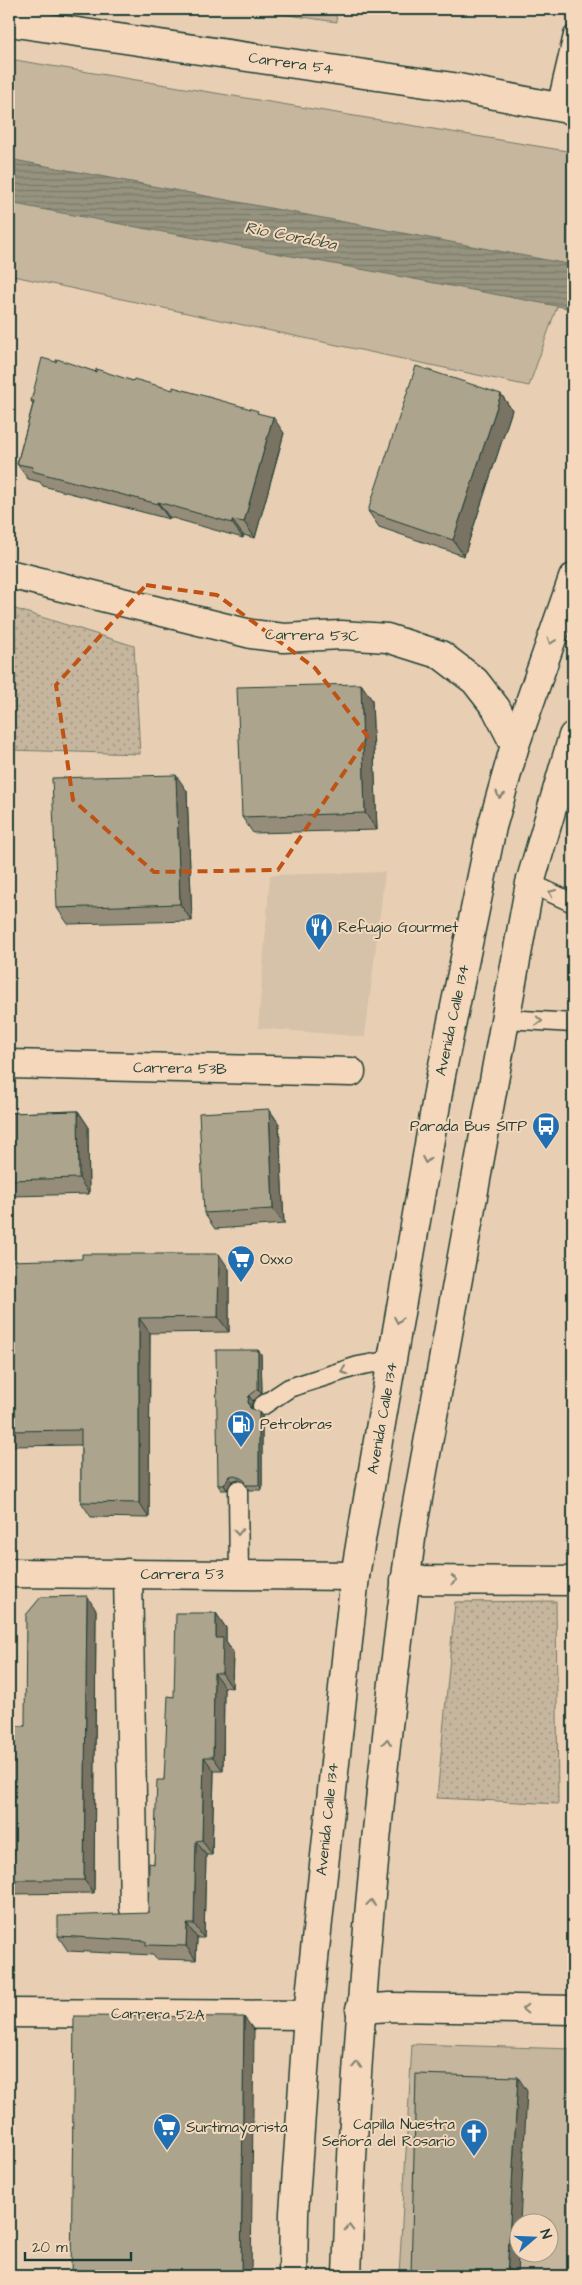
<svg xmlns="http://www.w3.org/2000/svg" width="582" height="2285" font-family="'Architects Daughter',sans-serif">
<defs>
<pattern id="park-dots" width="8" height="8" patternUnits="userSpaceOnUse" patternTransform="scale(1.25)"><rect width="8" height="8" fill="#c6b69e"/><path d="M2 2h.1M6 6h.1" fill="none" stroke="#a09582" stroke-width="1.8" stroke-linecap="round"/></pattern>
<pattern id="water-rules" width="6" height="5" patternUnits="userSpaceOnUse" patternTransform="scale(1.25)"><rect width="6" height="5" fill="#96937f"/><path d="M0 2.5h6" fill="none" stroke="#7a7969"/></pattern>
</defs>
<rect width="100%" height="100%" fill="#e8cfb3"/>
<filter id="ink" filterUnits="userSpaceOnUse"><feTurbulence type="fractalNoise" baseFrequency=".02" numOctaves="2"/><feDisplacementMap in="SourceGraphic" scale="10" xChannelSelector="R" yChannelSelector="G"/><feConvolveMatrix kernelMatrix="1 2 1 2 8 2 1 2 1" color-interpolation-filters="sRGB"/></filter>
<g filter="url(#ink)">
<path fill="#d6c2a8" d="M385,872L365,1037L258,1028L270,875Z"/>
<g fill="#c6b69e" stroke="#727a69" fill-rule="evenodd">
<path d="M247,9H335L337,22Z"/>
<path d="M9,59L573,152V261L529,386L9,275Z"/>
<path d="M412,2044L572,2049L568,2276H399ZM520,2222H550V2252H520Z"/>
</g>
<g fill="url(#park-dots)" stroke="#727a69">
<path d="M9,607L134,646L140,754L9,750Z"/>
<path d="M556,1601L558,1804L437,1798L455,1602Z"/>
</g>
<path fill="url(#water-rules)" stroke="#667161" d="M9,159L573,265V309L9,203Z"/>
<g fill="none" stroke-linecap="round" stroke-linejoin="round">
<g stroke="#1f3d34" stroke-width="21">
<g id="lane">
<path d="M556,107L573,35"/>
<path d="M530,883L573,903"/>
<path d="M506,1019L573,1023"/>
<path d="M262,1406L289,1388L358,1366L391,1360"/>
<path d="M238,1490L239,1574"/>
</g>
</g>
<g stroke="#1f3d34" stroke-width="31">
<g id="street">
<path d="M9,22L453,87L573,110"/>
<path d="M9,574L251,634L284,638L341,635L387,638L441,655L475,681L496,708L515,745"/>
<path d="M9,1064L351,1072"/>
<path d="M9,1573L355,1576"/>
<path d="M128,1573L134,1908"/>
<path d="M405,1580L573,1581"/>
<path d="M360,2009L390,2007L573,2010"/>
<path d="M9,2013L308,2015"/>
</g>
</g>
<g stroke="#1f3d34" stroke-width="31">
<g id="primary">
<path d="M293,2276L294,2213L308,2015L355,1576L363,1528L441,1075L492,827L515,745L573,578"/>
<path d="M347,2276C355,2027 379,1778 412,1531L530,883L573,736"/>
</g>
</g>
<use href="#lane" stroke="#f5d8bb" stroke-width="18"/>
<use href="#street" stroke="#f5d8bb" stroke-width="28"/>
<use href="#primary" stroke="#f5d8bb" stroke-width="28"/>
</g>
<g fill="#958d79" stroke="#1f3d34">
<path d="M56,362L133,381L284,433L255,538L243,535V538L169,517V519L43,486L40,482L28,479L17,464L33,404L31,401Z"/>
<path d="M501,394L512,410L464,556L379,527L368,511Z"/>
<path d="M361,684L372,700L377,830L253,833L242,817Z"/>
<path d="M187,791L192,921L68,924L57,908Z"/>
<path d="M269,1109L279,1124L284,1224L215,1229L204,1213Z"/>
<path d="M78,1111L88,1126L89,1194L13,1196V1203L9,1204V1113Z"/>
<path d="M9,1261L229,1269V1332L150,1333L149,1518L91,1517L81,1502V1445L9,1446Z"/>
<path d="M258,1350L261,1354L262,1393L253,1401L251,1406L252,1409L259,1412L262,1416V1490H249L245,1483L238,1479L232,1481L227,1490H221L218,1485Z"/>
<path d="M96,1610L94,1893L9,1894V1726H25Z"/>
<path d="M216,1613L226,1628V1642L233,1652L232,1688L224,1687L223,1771H214L212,1855H206L204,1938H197L196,1960L156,1959L153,1955L68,1951L58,1936L148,1913L174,1697Z"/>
</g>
<g fill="#797363" stroke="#1f3d34">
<path d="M501,394L512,410L464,556L453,540Z"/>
<path d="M273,417L284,433L255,538L244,522Z"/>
<path d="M158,502L169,517V519L158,504Z"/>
<path d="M232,520L243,535V538L232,523Z"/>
<path d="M361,684L372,700L377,830L365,813Z"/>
<path d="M176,775L187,791L192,921L180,904Z"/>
<path d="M269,1109L279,1124L284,1224L273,1209Z"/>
<path d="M78,1111L88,1126L89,1194L79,1178Z"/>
<path d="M9,1189L13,1196V1203L9,1197Z"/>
<path d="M219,1254L229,1269V1332L218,1317Z"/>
<path d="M139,1318L150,1333L149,1518L139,1503Z"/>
<path d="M258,1350L261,1354L262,1393L258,1389Z"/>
<path d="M249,1396L253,1401L251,1406L253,1412L250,1408L248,1402Z"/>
<path d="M259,1412L262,1416V1490L259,1485Z"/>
<path d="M229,1476L232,1481L227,1490L224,1485Z"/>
<path d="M87,1596L96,1610L94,1893L84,1880Z"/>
<path d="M216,1613L226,1628V1642L233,1652L232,1688L222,1673L216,1638Z"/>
<path d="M214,1673L224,1687L223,1771L213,1757Z"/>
<path d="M204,1757L214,1771L212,1855L202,1840Z"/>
<path d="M196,1841L206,1855L204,1938L194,1924Z"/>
<path d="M187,1924L197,1938L196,1960L186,1946Z"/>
<path d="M244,2017L254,2030L251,2276H241Z"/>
<path d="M518,2077L527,2091L520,2222L517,2276H507Z"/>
</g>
<g fill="#ada48d" stroke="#1f3d34">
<path d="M42,358L56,362L57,359L96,372V369L133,381L134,379L173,390V387L258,411L257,413L273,417L244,522L232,520V523L158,502V504L32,471L33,467L17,464L34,401H31Z"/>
<path d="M416,366L501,394L453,540L368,511Z"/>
<path d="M361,684L365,813L242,817L237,687Z"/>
<path d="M176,775L180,904L57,908L52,778Z"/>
<path d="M269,1109L273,1209L204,1213L199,1113Z"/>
<path d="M78,1111L79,1178L9,1180V1113Z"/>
<path d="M82,1254H219L218,1317L139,1318V1503L81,1502V1430L9,1431V1261L82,1259Z"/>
<path d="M216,1350H258V1389L249,1396L248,1402L250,1408L259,1412V1485H245L244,1480L235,1475L229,1476L224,1485H218Z"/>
<path d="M87,1596L84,1880H9V1726H25L26,1615L41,1597Z"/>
<path d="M176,1613H216V1638H223L222,1673H214L213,1757H204L202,1840L196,1841L194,1924H187L186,1946L146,1945V1941L58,1936V1916L148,1913L149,1863L154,1864L157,1780H164L168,1696L174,1697Z"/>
<path d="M74,2016L244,2017L241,2276H71Z"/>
<path d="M416,2074L518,2077L507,2276H420L411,2275Z"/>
</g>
<defs><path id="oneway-chevron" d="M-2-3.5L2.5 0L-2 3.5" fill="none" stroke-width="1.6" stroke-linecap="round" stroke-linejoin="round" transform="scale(1.25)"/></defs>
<g stroke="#7f8371">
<use href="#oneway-chevron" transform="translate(551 641) rotate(109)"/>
<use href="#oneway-chevron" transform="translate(500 795) rotate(104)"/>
<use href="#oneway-chevron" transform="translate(552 893) rotate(-155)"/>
<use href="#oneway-chevron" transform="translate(539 1021) rotate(4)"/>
<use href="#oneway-chevron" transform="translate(426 1160) rotate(100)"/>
<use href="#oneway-chevron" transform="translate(398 1320) rotate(100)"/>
<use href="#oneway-chevron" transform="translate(344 1371) rotate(162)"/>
<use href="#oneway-chevron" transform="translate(238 1532) rotate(89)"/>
<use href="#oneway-chevron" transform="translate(454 1580) rotate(1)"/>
<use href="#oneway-chevron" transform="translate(387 1742) rotate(-84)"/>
<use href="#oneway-chevron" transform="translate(371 1903) rotate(-84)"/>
<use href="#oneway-chevron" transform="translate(525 2009) rotate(-179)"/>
<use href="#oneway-chevron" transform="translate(357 2065) rotate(-87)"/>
<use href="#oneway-chevron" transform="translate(349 2228) rotate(-88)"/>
</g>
</g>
<path fill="none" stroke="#c05314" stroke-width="4" stroke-dasharray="10 6" stroke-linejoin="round" d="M146,585L217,595L315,668L368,737L278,870L154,872L73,800L56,685Z"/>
<defs>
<g id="restaurant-pin" transform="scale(1.4375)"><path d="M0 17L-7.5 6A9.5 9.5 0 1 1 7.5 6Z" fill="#1f6fb2" stroke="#f5d8bb"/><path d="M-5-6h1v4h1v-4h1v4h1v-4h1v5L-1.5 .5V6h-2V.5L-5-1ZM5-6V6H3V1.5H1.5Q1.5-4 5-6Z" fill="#fff"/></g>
<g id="bus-pin" transform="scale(1.4375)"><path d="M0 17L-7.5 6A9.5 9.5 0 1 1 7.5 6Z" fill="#1f6fb2" stroke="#f5d8bb"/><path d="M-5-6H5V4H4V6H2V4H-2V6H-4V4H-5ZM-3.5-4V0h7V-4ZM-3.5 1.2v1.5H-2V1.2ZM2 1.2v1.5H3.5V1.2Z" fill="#fff"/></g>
<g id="supermarket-pin" transform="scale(1.4375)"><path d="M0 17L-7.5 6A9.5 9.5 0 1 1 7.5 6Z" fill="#1f6fb2" stroke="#f5d8bb"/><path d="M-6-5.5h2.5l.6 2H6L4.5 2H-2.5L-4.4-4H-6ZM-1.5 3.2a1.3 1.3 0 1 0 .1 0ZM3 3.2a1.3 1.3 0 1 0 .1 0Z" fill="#fff"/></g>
<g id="fuel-pin" transform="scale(1.4375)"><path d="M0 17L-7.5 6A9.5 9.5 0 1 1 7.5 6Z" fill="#1f6fb2" stroke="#f5d8bb"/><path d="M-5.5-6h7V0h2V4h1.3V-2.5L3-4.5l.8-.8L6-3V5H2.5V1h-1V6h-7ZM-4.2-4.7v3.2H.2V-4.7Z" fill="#fff"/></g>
<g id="church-pin" transform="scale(1.4375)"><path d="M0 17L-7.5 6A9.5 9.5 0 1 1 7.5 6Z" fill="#1f6fb2" stroke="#f5d8bb"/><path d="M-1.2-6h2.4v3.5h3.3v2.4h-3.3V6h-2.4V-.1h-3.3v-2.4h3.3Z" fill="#fff"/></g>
</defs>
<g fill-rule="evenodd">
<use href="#restaurant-pin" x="319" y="927"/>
<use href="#bus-pin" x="546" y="1126"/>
<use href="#supermarket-pin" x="241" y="1259"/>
<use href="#fuel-pin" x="241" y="1424"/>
<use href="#supermarket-pin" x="167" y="2127"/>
<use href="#church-pin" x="474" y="2133"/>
</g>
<g text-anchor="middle" stroke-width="4" stroke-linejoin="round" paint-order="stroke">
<g font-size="15" fill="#1f3d34" stroke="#f5d8bb">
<text transform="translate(291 63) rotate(8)" y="5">Carrera 54</text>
<text transform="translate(312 635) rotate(1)" y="5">Carrera 53C</text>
<text transform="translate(452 1020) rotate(-78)" y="5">Avenida Calle 134</text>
<text transform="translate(180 1068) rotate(1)" y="5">Carrera 53B</text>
<text transform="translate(382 1418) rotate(-80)" y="5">Avenida Calle 134</text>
<text x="182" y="1579">Carrera 53</text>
<text transform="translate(327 1819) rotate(-84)" y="5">Avenida Calle 134</text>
<text transform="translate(158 2014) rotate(1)" y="5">Carrera 52A</text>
</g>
<g font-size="15" fill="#1f3d34" stroke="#f5d8bb" text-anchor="start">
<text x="338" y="932">Refugio Gourmet</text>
<text x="527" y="1131" text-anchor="end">Parada Bus SITP</text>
<text x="260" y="1264">Oxxo</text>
<text x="260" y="1429">Petrobras</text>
<text x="455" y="2129" text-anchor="end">Capilla Nuestra<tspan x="455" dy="17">Señora del Rosario</tspan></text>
<text x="186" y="2132">Surtimayorista</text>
</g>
<g font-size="16" font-style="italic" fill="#374e43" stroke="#f5d8bb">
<text transform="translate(291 235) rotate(11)" y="6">Rio Cordoba</text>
</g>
</g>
<rect width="582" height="2285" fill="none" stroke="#f5d8bb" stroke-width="30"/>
<rect x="15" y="15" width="552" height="2255" fill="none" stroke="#1f3d34" stroke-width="2" filter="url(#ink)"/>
<g transform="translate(534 2238) rotate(71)"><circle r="24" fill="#f5d8bb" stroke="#9f9a85"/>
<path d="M0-4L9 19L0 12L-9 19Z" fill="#1f6fb2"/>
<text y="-8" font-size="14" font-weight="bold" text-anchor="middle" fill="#1f3d34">N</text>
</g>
<path d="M25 2252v8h106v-8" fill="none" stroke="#1f3d34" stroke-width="2.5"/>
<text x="32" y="2252" font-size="15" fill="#1f3d34" stroke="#f5d8bb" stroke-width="4" paint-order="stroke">20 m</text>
</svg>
